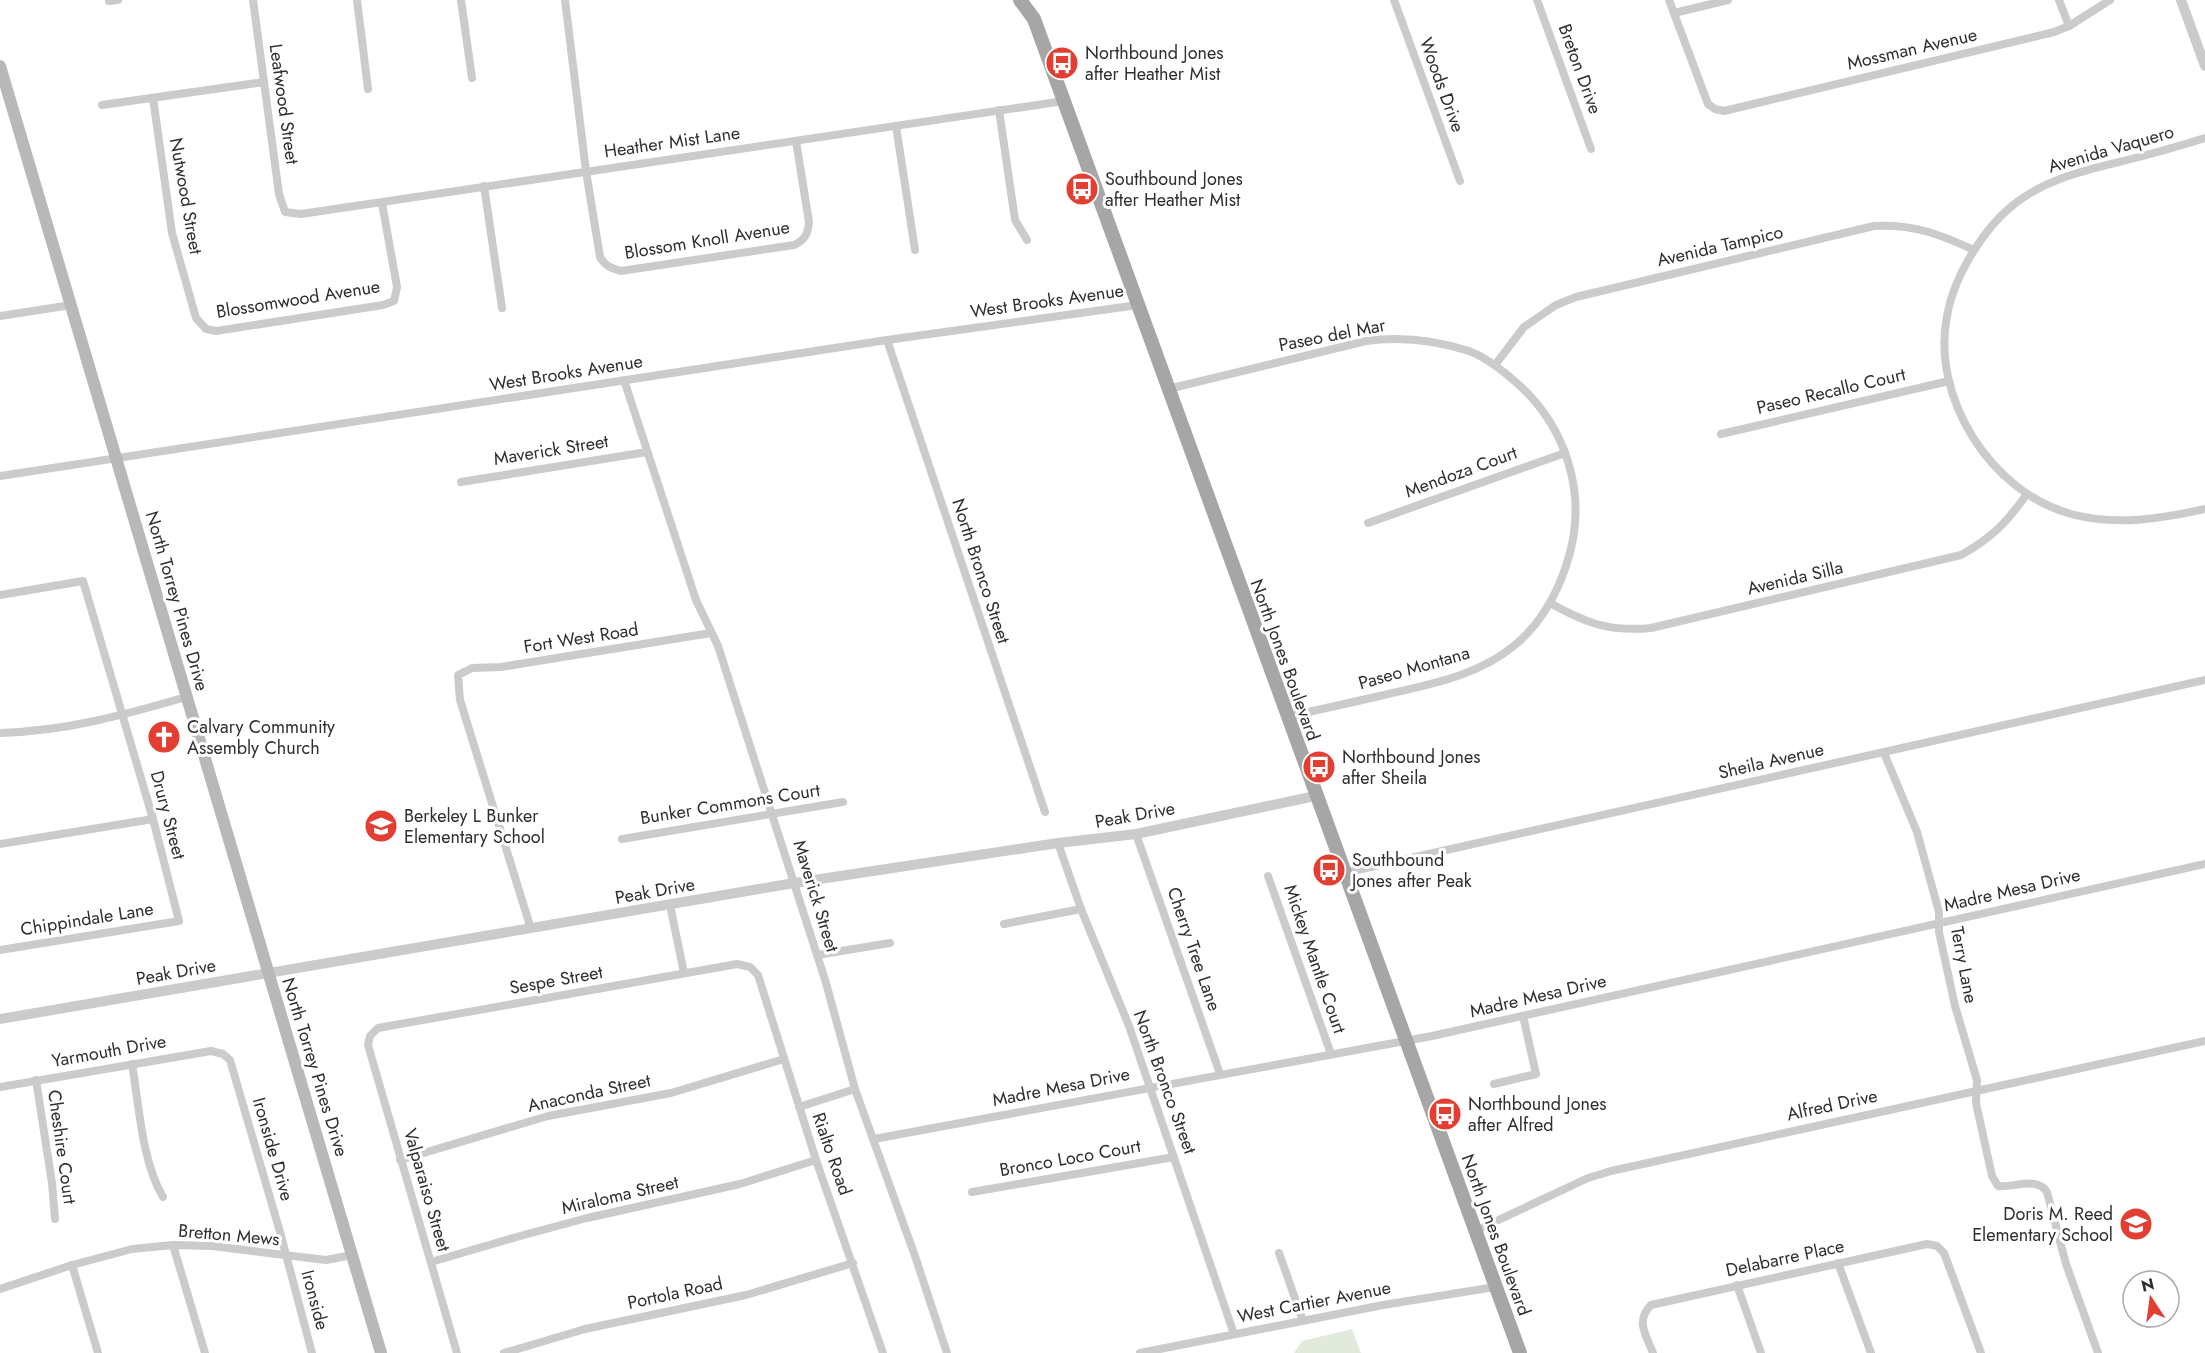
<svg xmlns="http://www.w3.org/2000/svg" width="2205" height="1353" font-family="Jost,sans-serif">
<rect width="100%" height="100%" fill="#fff"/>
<path fill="#e2ebdb" d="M1352,1329L1361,1353H1294L1302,1341Z"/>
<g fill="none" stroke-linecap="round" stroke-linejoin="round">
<g stroke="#cbcbcb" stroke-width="8">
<path d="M253,0L279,194L285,212L301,214L1064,101"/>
<path d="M357,0L368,89"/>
<path d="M461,0L472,78"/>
<path d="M565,0L586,171L600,257C605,266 611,268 621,271L794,245C805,240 808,234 809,222L796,141"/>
<path d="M1394,0L1460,181"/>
<path d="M1537,0L1591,149"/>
<path d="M1669,0L1708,104L1715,109L1724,111L2054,32L2069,26L2110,0"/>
<path d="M2059,0L2069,26"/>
<path d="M109,1L118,0"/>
<path d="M1674,13L1728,0"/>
<path d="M153,98L172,233L196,318L206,329L216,331L383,305L394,301L397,287L382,203"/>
<path d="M102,105L264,82"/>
<path d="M999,110L1015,220L1027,240"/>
<path d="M896,126L915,250"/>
<path d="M2205,138C2183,145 2161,151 2139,157C2097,168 2053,175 2017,202C1985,226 1954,275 1947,316C1931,398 1991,492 2071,514C2116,526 2160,519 2205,509"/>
<path d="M484,186L502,308"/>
<path d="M0,316L71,305"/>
<path d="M887,340L1045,812"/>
<path d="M1495,365L1524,327L1556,305L1576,297L1874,226C1914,224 1939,234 1974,250"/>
<path d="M624,380L696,600L718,646L826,983L855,1089L915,1256L947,1353"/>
<path d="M1168,389L1366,341C1401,336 1435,340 1469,351C1485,357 1498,367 1511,378C1567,424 1590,497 1566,566C1556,596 1540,624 1515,645C1477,677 1426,685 1380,696C1349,703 1317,710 1286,717"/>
<path d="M1721,434L1949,381"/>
<path d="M0,476L887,340L1138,305"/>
<path d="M461,482L647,452"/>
<path d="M1368,523L1565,453"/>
<path d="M0,595L83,581L153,819L179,921L0,950"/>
<path d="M1550,603C1586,623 1609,632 1651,628L1961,555C1993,537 2006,523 2027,494"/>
<path d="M0,733C66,731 124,715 186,697"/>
<path d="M1884,753L1917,832L1939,912V932L1955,1006L1977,1080L1976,1103L1992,1176L1998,1186C2014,1188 2037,1176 2047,1192L2066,1264L2098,1353"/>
<path d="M1136,834L1220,1074"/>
<path d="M622,839L843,802"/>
<path d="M1058,843L1081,909L1129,1026L1234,1334"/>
<path d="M0,844L153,819"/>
<path d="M1344,873L2205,680"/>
<path d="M1268,876L1331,1054"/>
<path d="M670,905L684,973"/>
<path d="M1004,924L1081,909"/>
<path d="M531,929L460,700L458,675L472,668L501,667L711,633"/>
<path d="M817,955L890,943"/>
<path d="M132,1064C139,1105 142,1162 163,1197"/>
<path d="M36,1080L52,1183L55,1219"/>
<path d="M1494,1084L1536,1074L1523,1016"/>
<path d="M0,1087L211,1051L223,1054L230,1060L280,1232L312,1353"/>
<path d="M799,1107L855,1089"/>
<path d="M874,1139L1432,1036L2205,864"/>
<path d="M400,1160L548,1116L671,1093L784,1059"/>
<path d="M972,1192L1174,1157"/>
<path d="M1475,1231L1588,1178L1611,1171L2205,1041"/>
<path d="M173,1245L205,1353"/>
<path d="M1279,1253L1303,1321"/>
<path d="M431,1262L520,1236L587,1218L740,1184L816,1160"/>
<path d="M1838,1263L1871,1353"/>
<path d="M72,1265L98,1353"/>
<path d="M1737,1285L1761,1353"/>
<path d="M0,1289L72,1265L132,1249L173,1245L212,1246L326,1260L352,1255"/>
<path d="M457,1353L368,1045L370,1036L378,1028L737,964L750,967L758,975L816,1160L883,1353"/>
<path d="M504,1353L585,1329L746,1295L853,1263"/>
<path d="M1140,1353L1383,1305L1495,1287"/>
<path d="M1653,1353C1646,1335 1635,1321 1651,1305L1927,1244L1937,1246L1944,1253L1981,1353"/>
</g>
<g stroke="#cbcbcb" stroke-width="10">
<path d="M2181,0L2205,66"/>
<path d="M0,1019L794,883L1058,843L1136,834L1315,796"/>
</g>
<path stroke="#b8b8b8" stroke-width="12" d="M0,66L381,1353"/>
<path stroke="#a6a6a6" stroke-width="14" d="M1020,0L1034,19L1520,1353"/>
</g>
<defs>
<g id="bus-disc" transform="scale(1.725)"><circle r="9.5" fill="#e23f32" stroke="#fff"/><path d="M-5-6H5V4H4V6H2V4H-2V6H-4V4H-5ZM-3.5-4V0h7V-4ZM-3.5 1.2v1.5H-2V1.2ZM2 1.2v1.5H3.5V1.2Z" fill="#fff"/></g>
<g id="church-disc" transform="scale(1.725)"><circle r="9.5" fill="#e23f32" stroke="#fff"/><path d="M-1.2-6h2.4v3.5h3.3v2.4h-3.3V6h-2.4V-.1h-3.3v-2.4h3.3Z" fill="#fff"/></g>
<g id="school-disc" transform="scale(1.725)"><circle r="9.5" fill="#e23f32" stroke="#fff"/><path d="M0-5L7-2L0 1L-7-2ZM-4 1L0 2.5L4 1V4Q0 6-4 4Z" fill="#fff"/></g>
</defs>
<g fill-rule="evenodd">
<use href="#bus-disc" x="1062" y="63"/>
<use href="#bus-disc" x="1082" y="189"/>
<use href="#church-disc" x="164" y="737"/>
<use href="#bus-disc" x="1319" y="767"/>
<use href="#school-disc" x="381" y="826"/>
<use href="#bus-disc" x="1329" y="870"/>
<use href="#bus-disc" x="1445" y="1114"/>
<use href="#school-disc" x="2136" y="1224"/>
</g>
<g text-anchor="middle" stroke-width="6" stroke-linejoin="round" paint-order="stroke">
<g font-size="18" fill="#2e2e2e" stroke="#fff">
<text transform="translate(1912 49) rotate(-13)" y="6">Mossman Avenue</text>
<text transform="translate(1580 69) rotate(70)" y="6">Breton Drive</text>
<text transform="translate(1442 85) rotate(70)" y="6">Woods Drive</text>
<text transform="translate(284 104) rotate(82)" y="6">Leafwood Street</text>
<text transform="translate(672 142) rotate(-8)" y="6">Heather Mist Lane</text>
<text transform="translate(2111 149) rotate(-16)" y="6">Avenida Vaquero</text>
<text transform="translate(186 196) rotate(80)" y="6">Nutwood Street</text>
<text transform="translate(707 240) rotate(-9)" y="6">Blossom Knoll Avenue</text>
<text transform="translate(1720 246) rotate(-13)" y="6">Avenida Tampico</text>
<text transform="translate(298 299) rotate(-9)" y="6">Blossomwood Avenue</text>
<text transform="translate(1047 301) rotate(-8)" y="6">West Brooks Avenue</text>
<text transform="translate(1332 335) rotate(-11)" y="6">Paseo del Mar</text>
<text transform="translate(566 373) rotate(-9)" y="6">West Brooks Avenue</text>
<text transform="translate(1831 391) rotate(-13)" y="6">Paseo Recallo Court</text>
<text transform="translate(551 450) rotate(-9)" y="6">Maverick Street</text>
<text transform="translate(1461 472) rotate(-20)" y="6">Mendoza Court</text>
<text transform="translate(981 571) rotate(72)" y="6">North Bronco Street</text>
<text transform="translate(1795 578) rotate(-13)" y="6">Avenida Silla</text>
<text transform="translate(177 601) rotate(74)" y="6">North Torrey Pines Drive</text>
<text transform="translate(581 638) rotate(-9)" y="6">Fort West Road</text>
<text transform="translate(1285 660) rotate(70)" y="6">North Jones Boulevard</text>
<text transform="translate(1414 668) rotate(-16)" y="6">Paseo Montana</text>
<text transform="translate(1771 761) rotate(-13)" y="6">Sheila Avenue</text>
<text transform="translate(730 804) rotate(-9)" y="6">Bunker Commons Court</text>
<text transform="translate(168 815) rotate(75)" y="6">Drury Street</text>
<text transform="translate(1135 815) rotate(-10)" y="6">Peak Drive</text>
<text transform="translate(2012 890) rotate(-13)" y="6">Madre Mesa Drive</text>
<text transform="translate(655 891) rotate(-10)" y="6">Peak Drive</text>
<text transform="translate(816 896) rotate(73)" y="6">Maverick Street</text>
<text transform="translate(87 919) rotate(-9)" y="6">Chippindale Lane</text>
<text transform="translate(1194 949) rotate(71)" y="6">Cherry Tree Lane</text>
<text transform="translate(1315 959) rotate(71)" y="6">Mickey Mantle Court</text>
<text transform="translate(1964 965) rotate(79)" y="6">Terry Lane</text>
<text transform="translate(176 972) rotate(-10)" y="6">Peak Drive</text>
<text transform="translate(556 980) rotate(-10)" y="6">Sespe Street</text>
<text transform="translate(1538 996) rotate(-13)" y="6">Madre Mesa Drive</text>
<text transform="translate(109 1051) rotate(-10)" y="6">Yarmouth Drive</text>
<text transform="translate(315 1067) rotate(73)" y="6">North Torrey Pines Drive</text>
<text transform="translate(1165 1082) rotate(70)" y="6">North Bronco Street</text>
<text transform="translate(1061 1087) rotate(-11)" y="6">Madre Mesa Drive</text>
<text transform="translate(589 1093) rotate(-12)" y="6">Anaconda Street</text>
<text transform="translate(1832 1105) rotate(-12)" y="6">Alfred Drive</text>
<text transform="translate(62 1147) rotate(82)" y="6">Cheshire Court</text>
<text transform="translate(273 1149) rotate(74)" y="6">Ironside Drive</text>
<text transform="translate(832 1154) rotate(71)" y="6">Rialto Road</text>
<text transform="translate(1070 1158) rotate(-10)" y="6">Bronco Loco Court</text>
<text transform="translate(427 1190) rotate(74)" y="6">Valparaiso Street</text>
<text transform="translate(620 1195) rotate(-13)" y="6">Miraloma Street</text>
<text transform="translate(229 1235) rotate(5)" y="6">Bretton Mews</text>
<text transform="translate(1496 1235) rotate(70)" y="6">North Jones Boulevard</text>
<text transform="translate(1785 1258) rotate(-12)" y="6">Delabarre Place</text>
<text transform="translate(675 1293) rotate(-12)" y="6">Portola Road</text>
<text transform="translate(315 1300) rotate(75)" y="6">Ironside</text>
<text transform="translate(1314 1302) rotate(-11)" y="6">West Cartier Avenue</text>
</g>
<g font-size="18" fill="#2e2e2e" stroke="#fff" text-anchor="start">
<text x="1085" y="59">Northbound Jones<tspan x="1085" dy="21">after Heather Mist</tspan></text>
<text x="1105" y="185">Southbound Jones<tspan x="1105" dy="21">after Heather Mist</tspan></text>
<text x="187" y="733">Calvary Community<tspan x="187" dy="21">Assembly Church</tspan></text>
<text x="1342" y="763">Northbound Jones<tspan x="1342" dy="21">after Sheila</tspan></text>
<text x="404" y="822">Berkeley L Bunker<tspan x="404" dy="21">Elementary School</tspan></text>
<text x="1352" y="866">Southbound<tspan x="1352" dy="21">Jones after Peak</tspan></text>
<text x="1468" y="1110">Northbound Jones<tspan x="1468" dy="21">after Alfred</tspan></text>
<text x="2113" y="1220" text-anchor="end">Doris M. Reed<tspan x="2113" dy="21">Elementary School</tspan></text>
</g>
</g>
<g transform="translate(2151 1299) rotate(347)"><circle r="28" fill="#ffffff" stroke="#ababab" stroke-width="1.5"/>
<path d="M0-4.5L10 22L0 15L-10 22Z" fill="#e23f32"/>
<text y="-9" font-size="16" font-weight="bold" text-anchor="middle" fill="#2e2e2e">N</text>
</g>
</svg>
